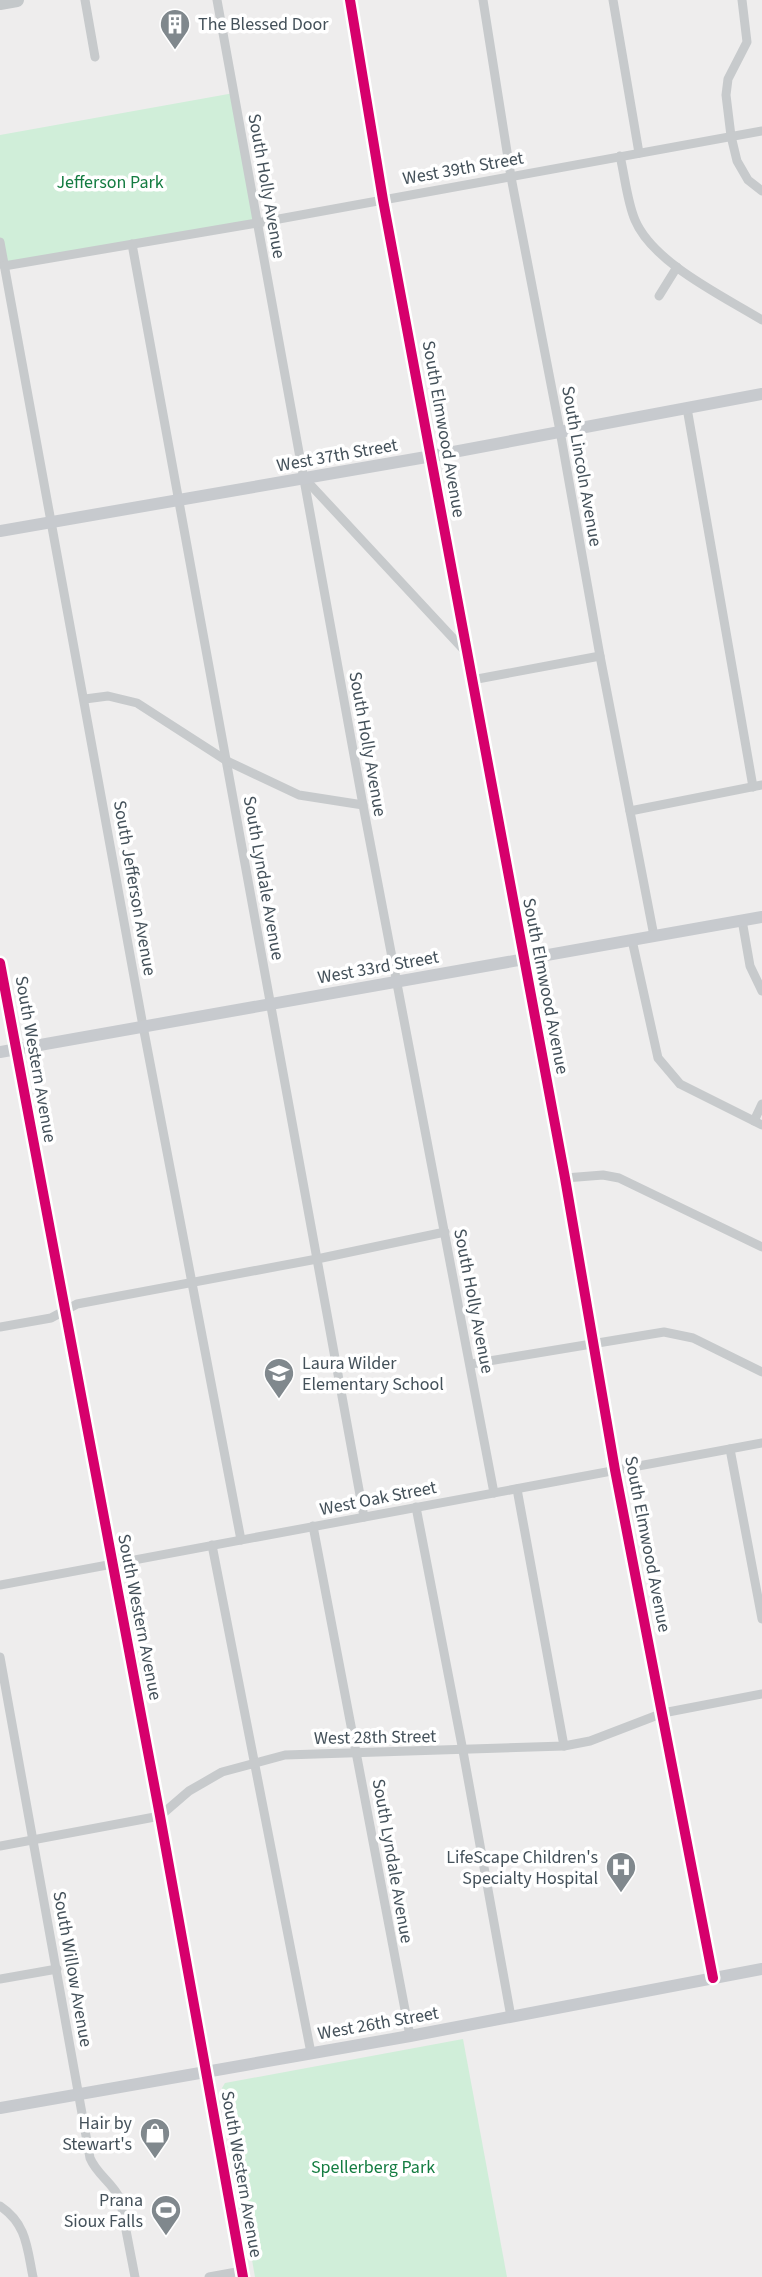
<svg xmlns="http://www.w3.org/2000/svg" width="762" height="2277" font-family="'Source Sans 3',sans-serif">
<rect width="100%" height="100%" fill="#eeeded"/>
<g fill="#d0eed9">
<path d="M234,93L257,223L4,266L0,242V135Z"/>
<path d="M463,2039L507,2277H255L222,2088L225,2083Z"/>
</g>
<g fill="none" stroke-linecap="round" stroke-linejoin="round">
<g stroke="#c7cacc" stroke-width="9">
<path d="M85,0L95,57"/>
<path d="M217,0L363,805L494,1493"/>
<path d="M350,0L383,200L565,1178L615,1470L713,1978"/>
<path d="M483,0L511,177L560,431L600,656L654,936"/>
<path d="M613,0L639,153"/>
<path d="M742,0L747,42L728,79L726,95L731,136L737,161L748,180L762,191"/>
<path d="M620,156C625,177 627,201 635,220C653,263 723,296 762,320"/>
<path d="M0,242L143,1026L241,1540"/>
<path d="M132,244L364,1517"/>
<path d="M4,266L257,223L762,131"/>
<path d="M659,296L677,267"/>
<path d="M687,408L753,787"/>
<path d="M305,479L464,650"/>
<path d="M472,680L600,656"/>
<path d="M85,699L108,696L137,703L227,761L299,795L363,805"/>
<path d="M630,811L762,785"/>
<path d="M742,920L750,966L762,991"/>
<path d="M632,940L658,1058L680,1084L762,1125"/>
<path d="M754,1121L762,1104"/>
<path d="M565,1178L603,1175L619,1178L762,1247"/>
<path d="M0,1327L51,1318L77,1304L317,1259L445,1232"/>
<path d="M471,1364L664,1332L693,1338L762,1372"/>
<path d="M730,1449L762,1619"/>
<path d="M517,1489L564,1746"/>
<path d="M416,1507L463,1751L511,2017"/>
<path d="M313,1526L410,2036"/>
<path d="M212,1545L311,2053"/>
<path d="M0,1585L762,1443"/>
<path d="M0,1657L90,2158C97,2175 113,2183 120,2199L135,2277"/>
<path d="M0,1846L160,1816L189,1791L222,1772L285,1755L564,1746L590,1741L663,1713L762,1694"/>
<path d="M0,1979L57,1969"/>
<path d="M0,2206C27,2224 27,2248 33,2277"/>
<path d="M209,2277L242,2271"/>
</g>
<g stroke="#c7cace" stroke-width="12">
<path d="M0,531L432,456L762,394"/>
<path d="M0,963L160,1816L243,2277"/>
<path d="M0,1052L762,917"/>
<path d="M0,2108L410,2036L762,1969"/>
</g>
<path stroke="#c4c8ca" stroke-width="14" d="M0,3L17,0"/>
<g stroke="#fff" stroke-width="15">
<g id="cycleway">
<path d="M350,0L383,200L565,1178L615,1470L713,1978"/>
<path d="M0,963L160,1816L243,2277"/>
</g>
</g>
<use href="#cycleway" stroke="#d6006c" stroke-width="10"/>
</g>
<defs>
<g id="building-pin" transform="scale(1.575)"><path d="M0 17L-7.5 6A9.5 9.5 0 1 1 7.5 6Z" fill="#80888d" stroke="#fff"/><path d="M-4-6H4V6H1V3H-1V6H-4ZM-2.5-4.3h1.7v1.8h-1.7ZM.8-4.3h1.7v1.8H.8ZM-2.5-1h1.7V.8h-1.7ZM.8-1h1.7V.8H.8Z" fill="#fff"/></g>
<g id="school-pin" transform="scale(1.575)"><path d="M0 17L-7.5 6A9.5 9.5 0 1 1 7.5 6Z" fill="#80888d" stroke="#fff"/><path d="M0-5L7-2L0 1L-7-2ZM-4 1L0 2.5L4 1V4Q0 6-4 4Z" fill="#fff"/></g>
<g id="hospital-pin" transform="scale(1.575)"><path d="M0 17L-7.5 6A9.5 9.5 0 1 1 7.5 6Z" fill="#80888d" stroke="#fff"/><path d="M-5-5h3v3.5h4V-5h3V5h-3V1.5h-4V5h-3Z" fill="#fff"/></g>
<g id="shop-pin" transform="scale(1.575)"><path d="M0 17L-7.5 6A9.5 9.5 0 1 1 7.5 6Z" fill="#80888d" stroke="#fff"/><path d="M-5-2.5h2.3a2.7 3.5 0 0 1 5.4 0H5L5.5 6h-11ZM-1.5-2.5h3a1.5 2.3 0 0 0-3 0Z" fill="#fff"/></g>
<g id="stadium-pin" transform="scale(1.575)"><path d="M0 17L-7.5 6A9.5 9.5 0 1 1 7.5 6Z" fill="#80888d" stroke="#fff"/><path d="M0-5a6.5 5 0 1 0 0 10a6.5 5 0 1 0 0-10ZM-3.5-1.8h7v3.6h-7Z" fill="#fff"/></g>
</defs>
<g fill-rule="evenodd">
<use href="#building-pin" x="175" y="24"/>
<use href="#school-pin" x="279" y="1373"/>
<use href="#hospital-pin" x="621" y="1867"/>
<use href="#shop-pin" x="155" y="2133"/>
<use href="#stadium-pin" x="166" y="2210"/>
</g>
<g text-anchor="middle" stroke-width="7" stroke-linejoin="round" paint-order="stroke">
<g font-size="18" fill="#44515a" stroke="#fff" text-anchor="end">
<text x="198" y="30" text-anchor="start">The Blessed Door</text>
<text x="302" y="1369" text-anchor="start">Laura Wilder<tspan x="302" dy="21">Elementary School</tspan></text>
<text x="598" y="1863">LifeScape Children's<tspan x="598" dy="21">Specialty Hospital</tspan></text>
<text x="132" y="2129">Hair by<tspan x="132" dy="21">Stewart's</tspan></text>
<text x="143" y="2206">Prana<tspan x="143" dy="21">Sioux Falls</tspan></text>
</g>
<g font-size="18" fill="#44515a" stroke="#fff">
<text transform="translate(463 168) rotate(-10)" y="6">West 39th Street</text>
<text transform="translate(267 186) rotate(80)" y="6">South Holly Avenue</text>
<text transform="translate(444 429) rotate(80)" y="6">South Elmwood Avenue</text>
<text transform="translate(337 455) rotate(-10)" y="6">West 37th Street</text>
<text transform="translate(582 466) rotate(80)" y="6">South Lincoln Avenue</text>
<text transform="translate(368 744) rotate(80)" y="6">South Holly Avenue</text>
<text transform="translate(264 878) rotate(80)" y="6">South Lyndale Avenue</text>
<text transform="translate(135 888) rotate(80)" y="6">South Jefferson Avenue</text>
<text transform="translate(378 967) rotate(-10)" y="6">West 33rd Street</text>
<text transform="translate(546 986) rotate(79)" y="6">South Elmwood Avenue</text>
<text transform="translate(36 1059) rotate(80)" y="6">South Western Avenue</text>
<text transform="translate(474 1301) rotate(79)" y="6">South Holly Avenue</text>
<text transform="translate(378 1498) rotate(-11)" y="6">West Oak Street</text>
<text transform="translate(648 1544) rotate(79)" y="6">South Elmwood Avenue</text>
<text transform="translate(140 1617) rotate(79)" y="6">South Western Avenue</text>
<text transform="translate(375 1737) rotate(-1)" y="6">West 28th Street</text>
<text transform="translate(393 1861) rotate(80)" y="6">South Lyndale Avenue</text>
<text transform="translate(73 1969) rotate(80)" y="6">South Willow Avenue</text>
<text transform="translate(378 2023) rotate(-10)" y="6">West 26th Street</text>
<text transform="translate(242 2174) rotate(80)" y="6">South Western Avenue</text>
</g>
<g font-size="18" fill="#147c41" stroke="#fff">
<text x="110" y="188">Jefferson Park</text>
<text x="373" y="2173">Spellerberg Park</text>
</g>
</g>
</svg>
